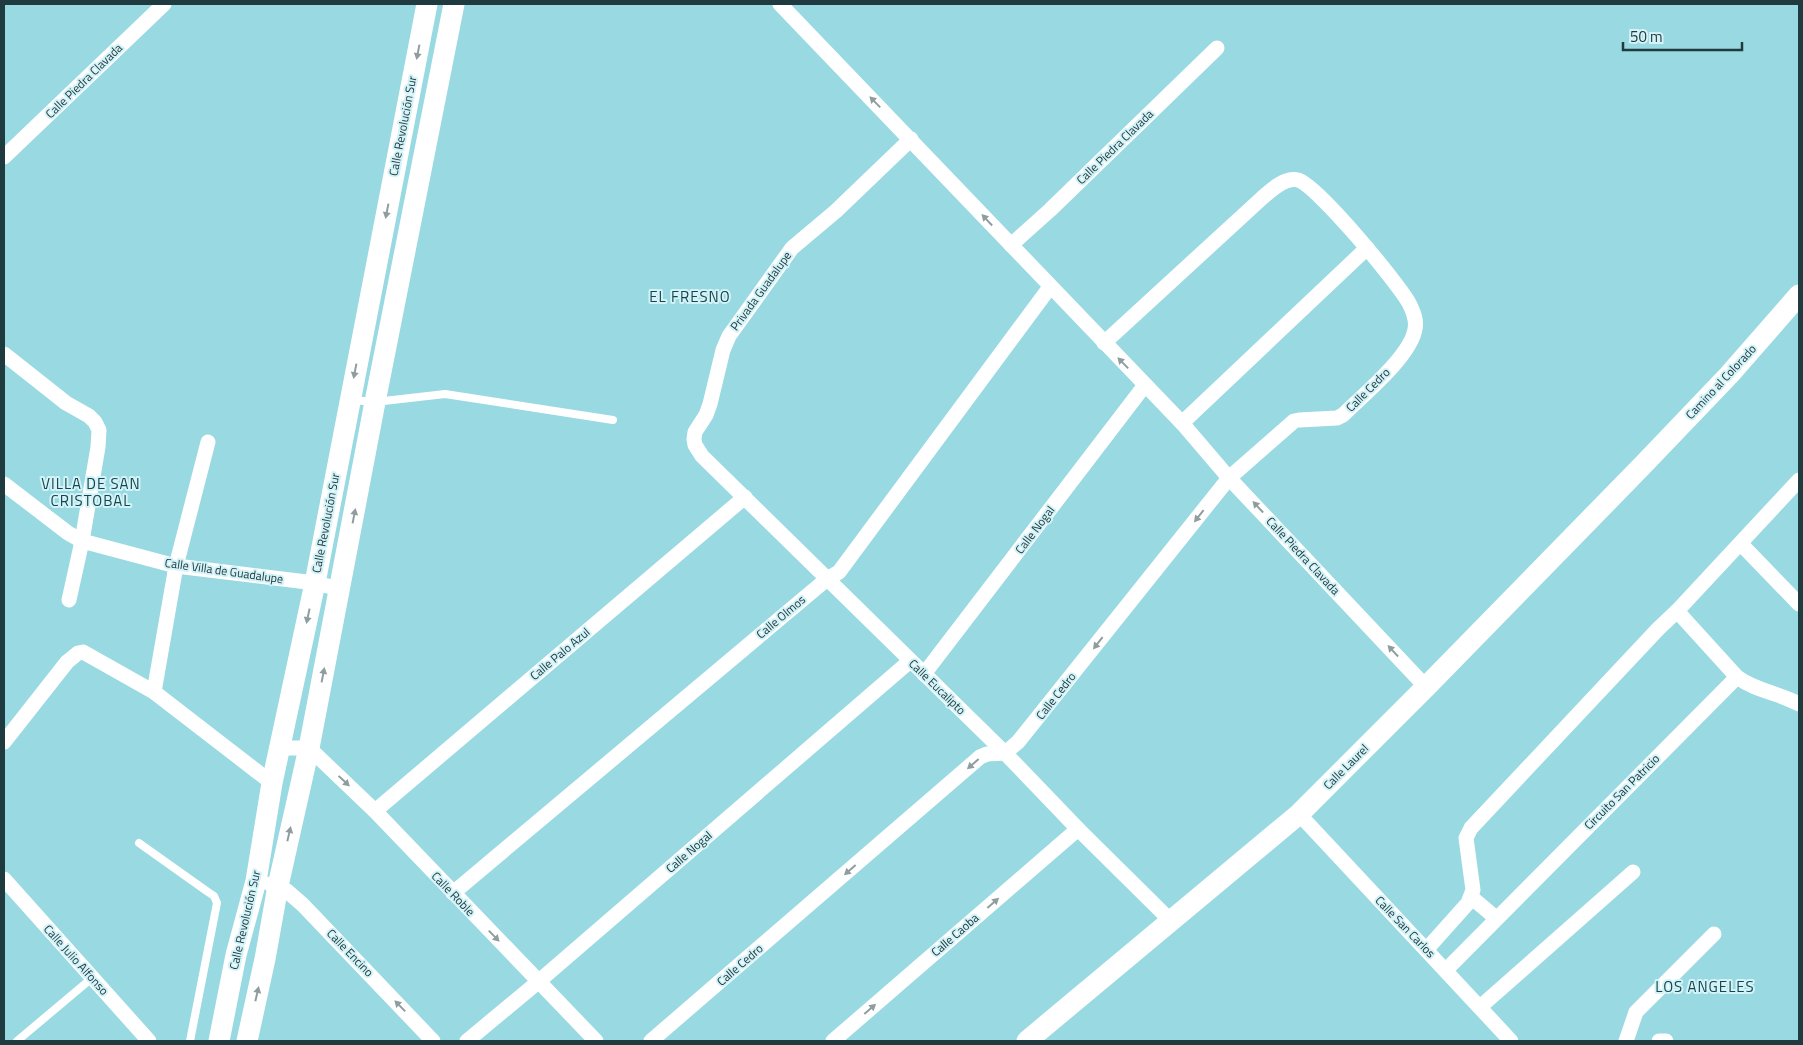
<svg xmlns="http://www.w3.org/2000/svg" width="1803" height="1045" font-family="'Titillium Web',sans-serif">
<rect width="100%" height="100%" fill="#98d9e2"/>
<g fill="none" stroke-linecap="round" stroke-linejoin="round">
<g stroke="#fff" stroke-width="8">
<path d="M352,400L375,402L445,394L613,420"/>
<path d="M139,843L208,892L214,896L217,903L190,1041"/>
<path d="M17,1041L92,978"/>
</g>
<g stroke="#fff" stroke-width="15">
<path d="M780,4L1182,423L1229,478L1426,687"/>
<path d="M911,139L836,211L792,248L729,336L723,350L710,404L706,415L695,432L694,439L695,445L702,456L1005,753L1078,829L1170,920"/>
<path d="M4,157L164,4"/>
<path d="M1011,245L1050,210L1217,48"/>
<path d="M4,354L66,403L89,416L95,422L99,430L98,447L82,541L69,600"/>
<path d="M1182,423L1367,248"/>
<path d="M4,484L68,533L82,541L176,566L315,583L340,589"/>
<path d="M1741,544L1799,604"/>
<path d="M1677,611L1737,677C1756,691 1779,693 1799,704"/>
<path d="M924,674L1145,385"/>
<path d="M154,692L176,566L208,442"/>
<path d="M4,742L67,662L78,653L83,652L154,692L272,783"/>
<path d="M280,748H309L375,811L596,1041"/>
<path d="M375,811L745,497"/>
<path d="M1299,814L1511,1041"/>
<path d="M4,879L149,1041"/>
<path d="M270,884L287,891L303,905L433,1041"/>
<path d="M453,893L827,579L839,572L1050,287"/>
<path d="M1471,897L1496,918"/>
<path d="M1426,950L1468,903L1473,890L1466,838L1471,828L1658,629L1677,611L1799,480"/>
<path d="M1446,970L1737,677"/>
<path d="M1480,1007L1633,872"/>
<path d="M467,1041L538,982L910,661"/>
<path d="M651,1041L980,757L987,754L1005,753L1018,742L1229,478L1294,421L1299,420L1337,418L1343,415C1363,395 1411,356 1415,329C1417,320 1413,311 1409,303C1398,283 1317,185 1298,180C1285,177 1271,190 1262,198L1104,343"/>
<path d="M833,1041L1078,829"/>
<path d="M1626,1041L1636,1012L1714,934"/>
<path d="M1659,1041H1666"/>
</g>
<g stroke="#fff" stroke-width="21">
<path d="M219,1041L236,955L256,881L272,783L315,583L427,4"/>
<path d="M247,1041L265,959L278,886L309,748L375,402L454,4"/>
<path d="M1027,1041L1299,814L1426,687L1641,467L1729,375L1799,295"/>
</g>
</g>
<defs><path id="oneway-solid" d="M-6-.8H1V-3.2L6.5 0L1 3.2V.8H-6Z" transform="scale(1.25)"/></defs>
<g fill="#909d9f">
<use href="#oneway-solid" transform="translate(418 52) rotate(101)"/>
<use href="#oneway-solid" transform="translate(875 102) rotate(-134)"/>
<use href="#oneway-solid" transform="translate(387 211) rotate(101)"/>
<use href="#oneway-solid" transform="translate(987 220) rotate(-133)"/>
<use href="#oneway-solid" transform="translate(1123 363) rotate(-134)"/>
<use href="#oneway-solid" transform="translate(355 371) rotate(101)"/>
<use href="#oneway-solid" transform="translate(1258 507) rotate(-133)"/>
<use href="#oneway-solid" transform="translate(354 516) rotate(-79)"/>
<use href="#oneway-solid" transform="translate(1199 516) rotate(128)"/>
<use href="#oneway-solid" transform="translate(308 616) rotate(102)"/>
<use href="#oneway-solid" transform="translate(1098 643) rotate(128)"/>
<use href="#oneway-solid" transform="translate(1393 651) rotate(-133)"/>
<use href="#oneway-solid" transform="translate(323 675) rotate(-79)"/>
<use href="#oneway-solid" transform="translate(973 764) rotate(139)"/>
<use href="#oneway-solid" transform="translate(344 781) rotate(43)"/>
<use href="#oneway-solid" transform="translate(289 834) rotate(-77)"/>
<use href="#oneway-solid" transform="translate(850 870) rotate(139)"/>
<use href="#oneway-solid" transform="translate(993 903) rotate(-41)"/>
<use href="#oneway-solid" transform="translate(494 936) rotate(46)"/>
<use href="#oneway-solid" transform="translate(257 994) rotate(-77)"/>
<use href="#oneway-solid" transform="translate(400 1006) rotate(-134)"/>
<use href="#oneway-solid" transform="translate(870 1009) rotate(-41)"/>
</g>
<g text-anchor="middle" stroke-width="4" stroke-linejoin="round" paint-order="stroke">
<g font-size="12" fill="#203b3f" stroke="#d4f3f8">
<text transform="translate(84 81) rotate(-44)" y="4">Calle Piedra Clavada</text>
<text transform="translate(403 126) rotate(-79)" y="4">Calle Revolución Sur</text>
<text transform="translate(1115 147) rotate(-44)" y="4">Calle Piedra Clavada</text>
<text transform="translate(761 291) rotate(-54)" y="4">Privada Guadalupe</text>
<text transform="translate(1721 382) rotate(-47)" y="4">Camino al Colorado</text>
<text transform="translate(1368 390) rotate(-45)" y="4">Calle Cedro</text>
<text transform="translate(326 523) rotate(-79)" y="4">Calle Revolución Sur</text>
<text transform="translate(1035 530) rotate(-53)" y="4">Calle Nogal</text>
<text transform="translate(1303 556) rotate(47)" y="4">Calle Piedra Clavada</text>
<text transform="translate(224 571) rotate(8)" y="4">Calle Villa de Guadalupe</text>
<text transform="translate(781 617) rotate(-40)" y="4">Calle Olmos</text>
<text transform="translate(560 654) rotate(-40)" y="4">Calle Palo Azul</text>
<text transform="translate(937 687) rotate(44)" y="4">Calle Eucalipto</text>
<text transform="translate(1056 696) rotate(-52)" y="4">Calle Cedro</text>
<text transform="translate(1346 767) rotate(-45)" y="4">Calle Laurel</text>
<text transform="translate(1622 792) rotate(-45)" y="4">Circuito San Patricio</text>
<text transform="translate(689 852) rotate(-41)" y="4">Calle Nogal</text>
<text transform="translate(453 894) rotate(46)" y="4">Calle Roble</text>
<text transform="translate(245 920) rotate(-77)" y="4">Calle Revolución Sur</text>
<text transform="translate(1405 927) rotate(46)" y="4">Calle San Carlos</text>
<text transform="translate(955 935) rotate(-41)" y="4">Calle Caoba</text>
<text transform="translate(350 953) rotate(46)" y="4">Calle Encino</text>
<text transform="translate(76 960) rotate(48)" y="4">Calle Julio Alfonso</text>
<text transform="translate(740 965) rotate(-41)" y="4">Calle Cedro</text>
</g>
<g font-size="15" letter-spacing="1" fill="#13464d" stroke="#d4f3f8">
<text x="690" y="302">EL FRESNO</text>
<text x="91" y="489">VILLA DE SAN<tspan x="91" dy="17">CRISTOBAL</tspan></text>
<text x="1705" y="992">LOS ANGELES</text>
</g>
</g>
<rect width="1803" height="1045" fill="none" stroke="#203b3f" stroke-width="10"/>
<path d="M1623 42v8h119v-8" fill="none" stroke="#203b3f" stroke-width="2.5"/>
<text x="1630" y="42" font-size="15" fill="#203b3f" stroke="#d4f3f8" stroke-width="4" paint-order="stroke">50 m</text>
</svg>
